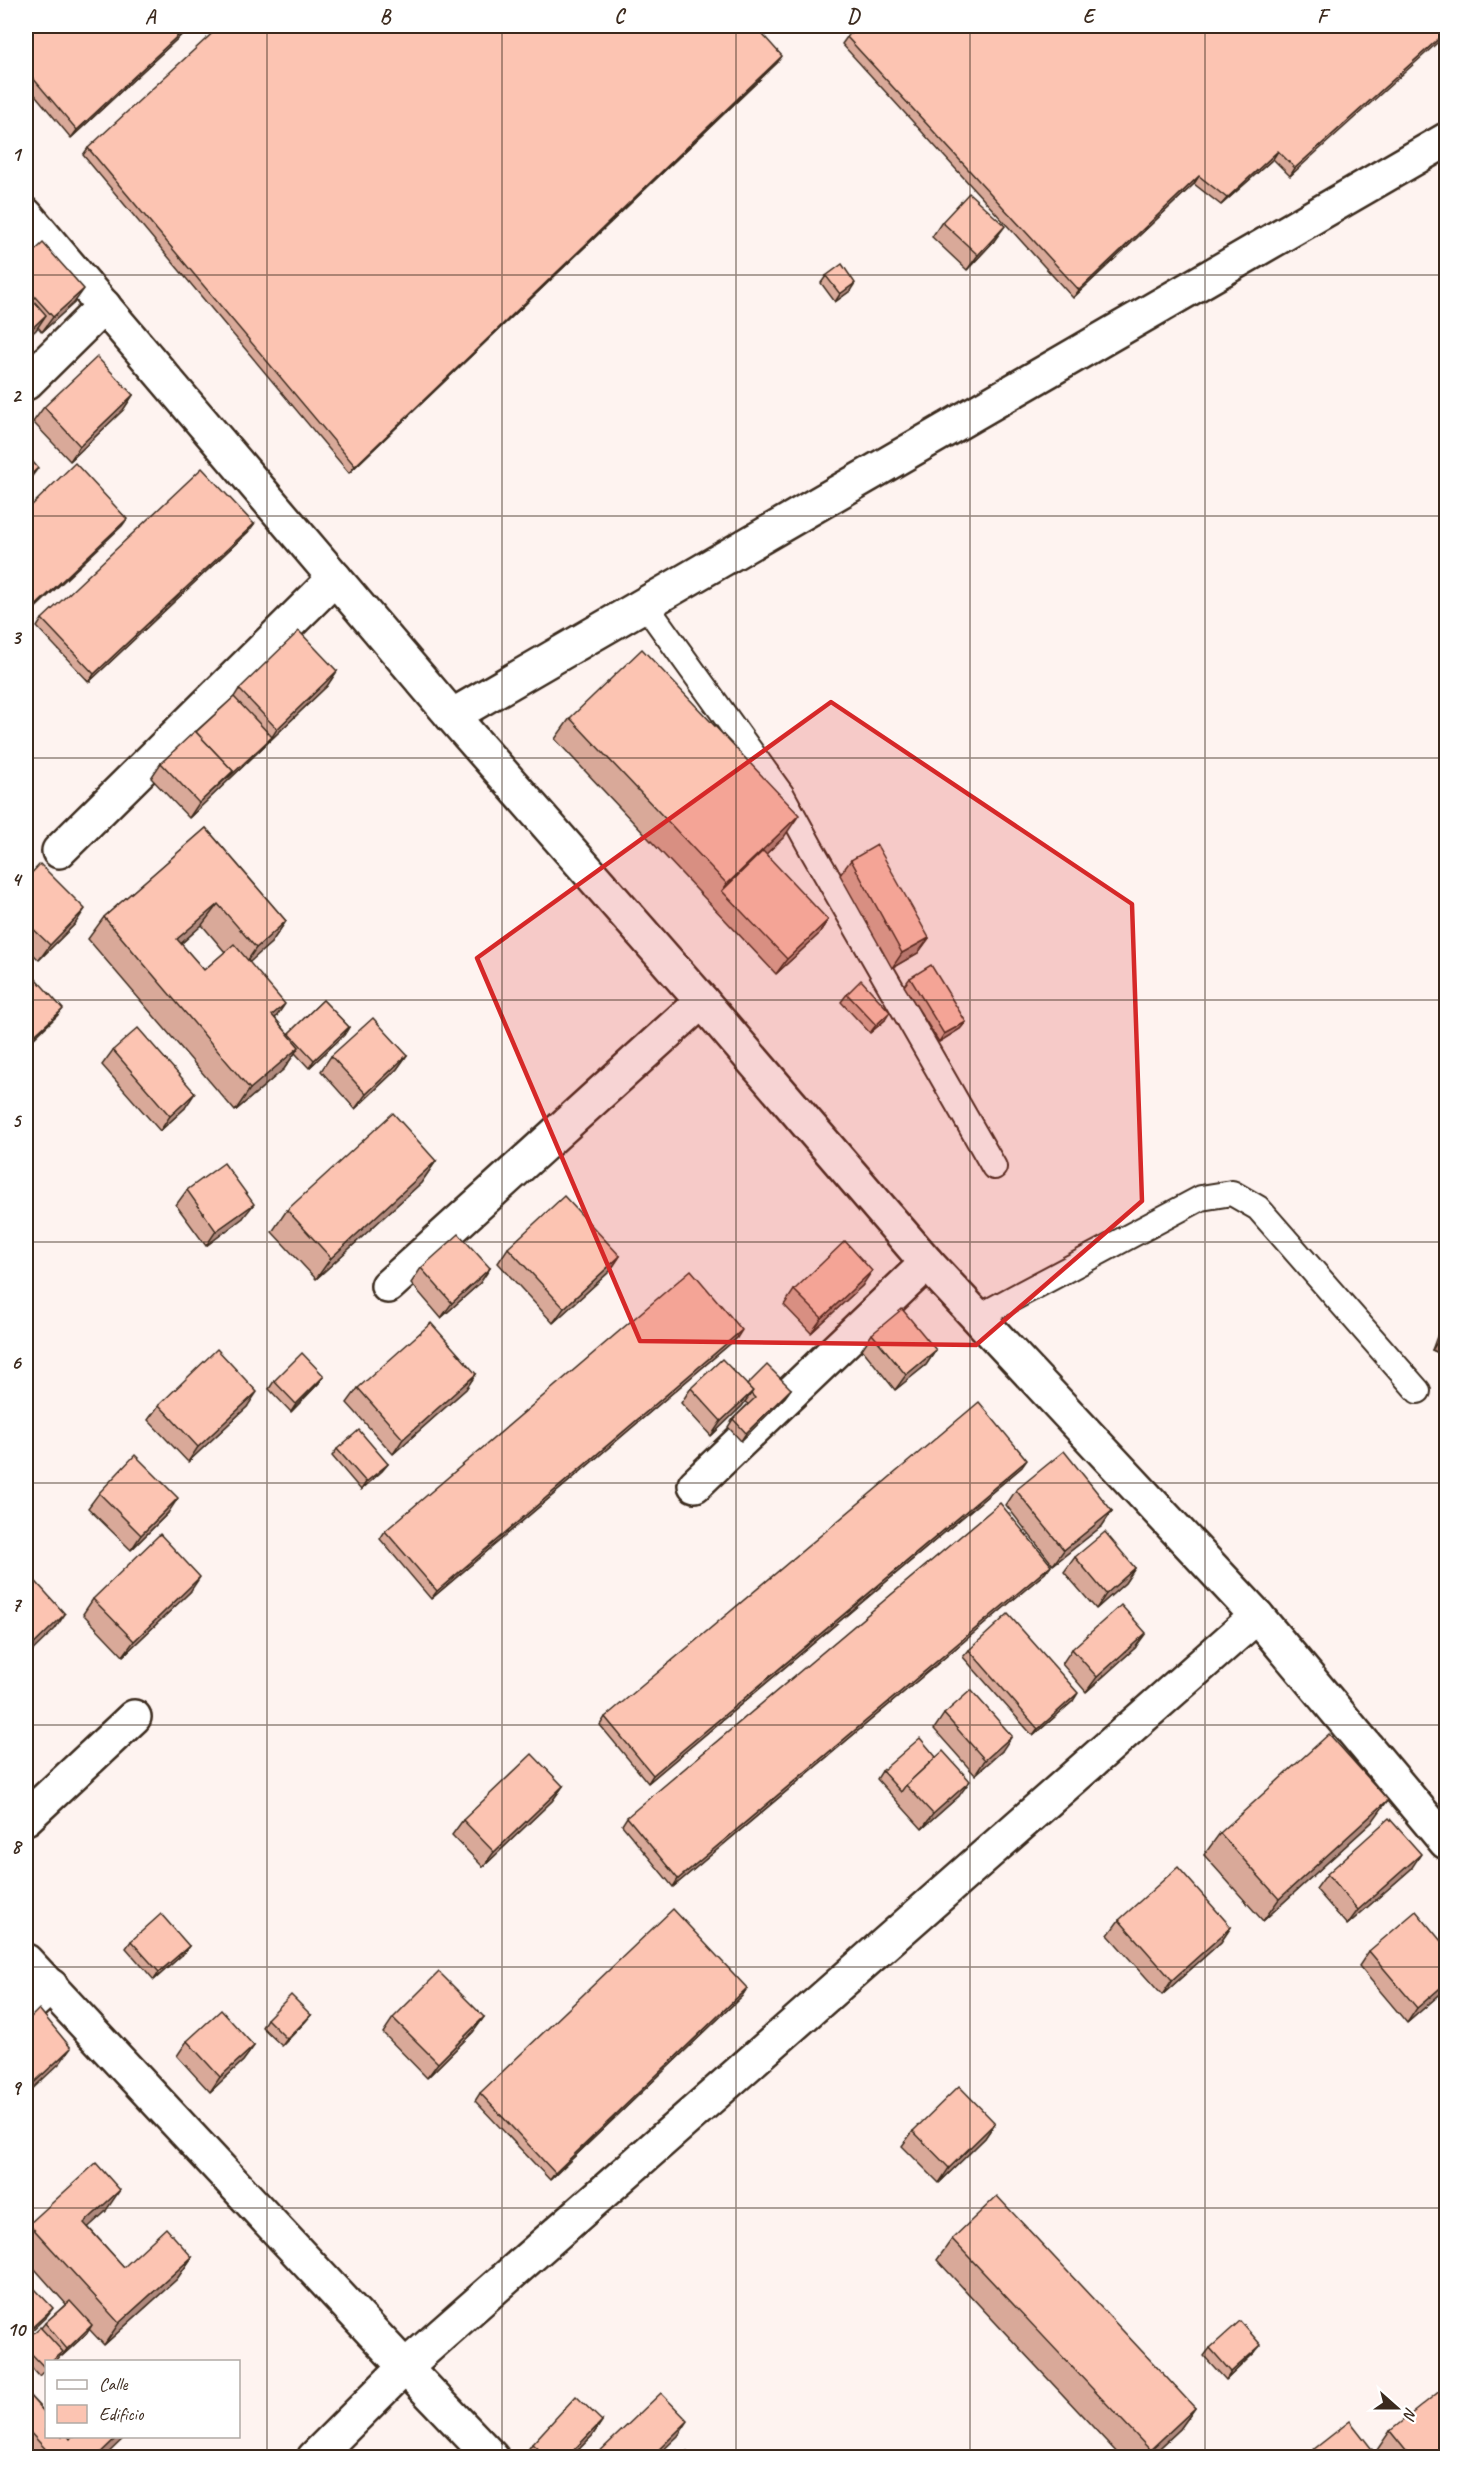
<svg xmlns="http://www.w3.org/2000/svg" width="1472" height="2483" font-family="Caveat,sans-serif">
<rect width="100%" height="100%" fill="#fef3f0"/>
<filter id="ink" filterUnits="userSpaceOnUse"><feTurbulence type="fractalNoise" baseFrequency=".0167" numOctaves="2"/><feDisplacementMap in="SourceGraphic" scale="12" xChannelSelector="R" yChannelSelector="G"/><feConvolveMatrix kernelMatrix="1 2 1 2 8 2 1 2 1" color-interpolation-filters="sRGB"/></filter>
<g filter="url(#ink)">
<g fill="none" stroke-linecap="round" stroke-linejoin="round">
<g stroke="#3b2a1e" stroke-width="28">
<g id="lane">
<path d="M644,603L782,795L812,850L994,1167"/>
<path d="M978,1317L1201,1198L1232,1193L1258,1208L1418,1391"/>
</g>
</g>
<g stroke="#3b2a1e" stroke-width="38">
<g id="street">
<path d="M26,215L452,716L702,1001L927,1263L1257,1616L1446,1842"/>
<path d="M26,383L104,306"/>
<path d="M452,716L1446,140"/>
<path d="M59,851L335,578"/>
<path d="M388,1286L702,1001"/>
<path d="M695,1485L927,1263"/>
<path d="M26,1818L134,1717"/>
<path d="M26,1961L405,2367L492,2458"/>
<path d="M26,2009L51,1986"/>
<path d="M314,2458L405,2367L1257,1616"/>
</g>
</g>
<use href="#lane" stroke="#fff" stroke-width="24"/>
<use href="#street" stroke="#fff" stroke-width="33"/>
</g>
<g fill="#d9a999" stroke="#3b2a1e" stroke-width="1.5" fill-rule="evenodd">
<path d="M26,26H191L71,138L26,84Z"/>
<path d="M1446,26L1290,176L1273,159L1221,205L1194,184L1073,298L842,44L847,37Z"/>
<path d="M777,63L349,473L83,155L88,148Z"/>
<path d="M942,222L994,241L967,270L932,237Z"/>
<path d="M26,259L74,303L42,332L38,327L26,339Z"/>
<path d="M826,276L850,291L835,302L821,283Z"/>
<path d="M133,395L123,410L70,461L33,422L44,407Z"/>
<path d="M254,524L248,532L89,682L37,627L42,619Z"/>
<path d="M337,671L327,686L189,818L151,778L161,763L234,697L239,689Z"/>
<path d="M570,718L784,837L766,854L818,935L776,974L555,739Z"/>
<path d="M206,828L286,921L271,943L249,962L275,1018L288,1034L323,1000L349,1027L344,1035L309,1068L295,1053L284,1069L235,1111L88,939L104,917ZM202,925L225,952L204,970L181,944Z"/>
<path d="M851,860L929,938L918,953L892,968L840,875Z"/>
<path d="M26,879L75,924L39,960L26,947Z"/>
<path d="M910,978L966,1022L960,1029L939,1042L904,986Z"/>
<path d="M847,994L885,1020L870,1033L841,1002Z"/>
<path d="M113,1050L185,1108L160,1131L102,1065Z"/>
<path d="M407,1055L397,1069L355,1109L321,1071L331,1056Z"/>
<path d="M436,1161L421,1183L316,1279L272,1232L287,1210Z"/>
<path d="M187,1190L243,1218L206,1246L176,1205Z"/>
<path d="M508,1248L620,1256L610,1271L553,1323L498,1263Z"/>
<path d="M421,1268H490L480,1283L441,1318L411,1283Z"/>
<path d="M862,1286L811,1333L784,1305L794,1290Z"/>
<path d="M1446,1312V1356L1432,1350Z"/>
<path d="M872,1334L936,1350L926,1365L895,1390L862,1349Z"/>
<path d="M737,1338L431,1599L380,1539L385,1531Z"/>
<path d="M476,1374L466,1389L393,1454L347,1403L358,1388Z"/>
<path d="M274,1381L319,1383L291,1412L269,1389Z"/>
<path d="M747,1385L791,1389L785,1397L741,1441L728,1427L733,1419L748,1404L745,1402L742,1406L711,1436L681,1403L691,1388Z"/>
<path d="M159,1405L247,1407L188,1462L148,1420Z"/>
<path d="M337,1449L388,1464L382,1471L361,1490L332,1456Z"/>
<path d="M1022,1467L648,1783L600,1725L605,1717Z"/>
<path d="M1016,1490L1112,1511L1102,1526L1053,1565L1006,1505Z"/>
<path d="M99,1493L168,1513L131,1550L88,1508Z"/>
<path d="M1075,1557L1135,1568L1125,1583L1096,1609L1064,1572Z"/>
<path d="M1051,1565L1045,1573L673,1887L622,1825L627,1817Z"/>
<path d="M190,1592L123,1656L83,1614L93,1599Z"/>
<path d="M1135,1648L1086,1692L1062,1664L1072,1649Z"/>
<path d="M969,1650L1073,1701L1033,1736L963,1657Z"/>
<path d="M944,1714L1002,1751L975,1775L934,1729Z"/>
<path d="M882,1771L959,1796L922,1829L877,1779Z"/>
<path d="M563,1786L552,1801L483,1867L452,1835L463,1820Z"/>
<path d="M1372,1822L1263,1921L1204,1855L1220,1833Z"/>
<path d="M1411,1869L1347,1925L1316,1889L1327,1874Z"/>
<path d="M1119,1920L1231,1927L1221,1942L1162,1995L1108,1935Z"/>
<path d="M131,1941L189,1946L183,1954L154,1980L126,1948Z"/>
<path d="M1369,1951L1446,1989L1407,2023L1359,1966Z"/>
<path d="M747,1988L742,1996L550,2180L475,2101L480,2093Z"/>
<path d="M311,2015L305,2022L282,2046L262,2027L267,2019Z"/>
<path d="M484,2017L473,2032L427,2078L383,2033L393,2018Z"/>
<path d="M187,2041L254,2046L243,2061L210,2092L177,2056Z"/>
<path d="M995,2123L985,2138L939,2183L902,2146L913,2131Z"/>
<path d="M105,2212L88,2227L124,2267L192,2257L177,2279L104,2345L89,2329L87,2333L62,2356L61,2355L57,2360L46,2361V2369L39,2376L26,2361V2340L41,2328L45,2323L66,2304L26,2259V2229L29,2224Z"/>
<path d="M952,2239L1195,2408L1180,2429L1150,2457H1121L937,2260Z"/>
<path d="M1210,2348L1255,2352L1226,2380L1204,2356Z"/>
<path d="M26,2392L70,2439L104,2457H26Z"/>
<path d="M602,2421L592,2436L571,2457H523L532,2444Z"/>
<path d="M1390,2431L1446,2457H1304L1375,2453Z"/>
</g>
<g fill="#b0897d" stroke="#3b2a1e" stroke-width="1.5">
<path d="M188,26H191L71,138L77,130Z"/>
<path d="M1446,32V35L1290,176L1295,168Z"/>
<path d="M782,56L777,63L349,473L355,466Z"/>
<path d="M1278,151L1273,159L1221,205L1227,198Z"/>
<path d="M1199,176L1194,184L1073,298L1079,290Z"/>
<path d="M1005,226L994,241L967,270L978,255Z"/>
<path d="M855,283L850,291L835,302L840,294Z"/>
<path d="M84,289L74,303L42,332L53,317Z"/>
<path d="M46,315L36,330L26,339V334Z"/>
<path d="M133,395L123,410L70,461L80,446Z"/>
<path d="M38,468L27,483L26,484V479Z"/>
<path d="M127,519L122,526L26,617V615Z"/>
<path d="M254,524L248,532L89,682L94,674Z"/>
<path d="M337,671L327,686L189,818L199,803L272,737L277,729Z"/>
<path d="M799,815L784,837L725,893L722,891L727,884Z"/>
<path d="M218,904L202,925L161,961L177,939Z"/>
<path d="M85,909L75,924L39,960L50,945Z"/>
<path d="M828,920L818,935L776,974L787,959Z"/>
<path d="M286,921L271,943L241,970L256,948Z"/>
<path d="M929,938L918,953L892,968L902,953Z"/>
<path d="M285,1004L270,1026L272,1015Z"/>
<path d="M63,1009L57,1016L26,1046V1043Z"/>
<path d="M890,1012L885,1020L870,1033L876,1025Z"/>
<path d="M966,1022L960,1029L939,1042L944,1034Z"/>
<path d="M349,1027L344,1035L309,1068L314,1060Z"/>
<path d="M299,1047L284,1069L235,1111L250,1089Z"/>
<path d="M407,1055L397,1069L355,1109L366,1094Z"/>
<path d="M195,1093L185,1108L160,1131L170,1116Z"/>
<path d="M436,1161L421,1183L316,1279L331,1258Z"/>
<path d="M254,1204L243,1218L206,1246L216,1231Z"/>
<path d="M620,1256L610,1271L553,1323L564,1308Z"/>
<path d="M490,1268L480,1283L441,1318L452,1303Z"/>
<path d="M872,1271L862,1286L811,1333L822,1318Z"/>
<path d="M1446,1329V1356L1432,1350Z"/>
<path d="M742,1330L737,1338L431,1599L437,1591Z"/>
<path d="M936,1350L926,1365L895,1390L906,1375Z"/>
<path d="M476,1374L466,1389L393,1454L403,1439Z"/>
<path d="M324,1376L319,1383L291,1412L296,1404Z"/>
<path d="M791,1389L785,1397L741,1441L746,1433Z"/>
<path d="M753,1391L742,1406L711,1436L721,1421Z"/>
<path d="M257,1392L247,1407L188,1462L198,1447Z"/>
<path d="M1027,1460L1022,1467L648,1783L653,1775Z"/>
<path d="M388,1464L382,1471L361,1490L366,1482Z"/>
<path d="M178,1498L168,1513L131,1550L141,1535Z"/>
<path d="M1112,1511L1102,1526L1053,1565L1064,1550Z"/>
<path d="M1051,1565L1045,1573L673,1887L678,1879Z"/>
<path d="M1135,1568L1125,1583L1096,1609L1106,1594Z"/>
<path d="M200,1577L190,1592L123,1656L134,1641Z"/>
<path d="M65,1614L55,1629L26,1657V1652Z"/>
<path d="M1146,1633L1135,1648L1086,1692L1097,1677Z"/>
<path d="M1078,1693L1073,1701L1033,1736L1038,1729Z"/>
<path d="M1012,1736L1002,1751L975,1775L985,1760Z"/>
<path d="M970,1781L959,1796L922,1829L933,1814Z"/>
<path d="M563,1786L552,1801L483,1867L494,1852Z"/>
<path d="M1388,1800L1372,1822L1263,1921L1279,1899Z"/>
<path d="M1421,1854L1411,1869L1347,1925L1358,1910Z"/>
<path d="M1231,1927L1221,1942L1162,1995L1172,1980Z"/>
<path d="M189,1946L183,1954L154,1980L159,1972Z"/>
<path d="M1446,1983V1989L1407,2023L1417,2008Z"/>
<path d="M747,1988L742,1996L550,2180L555,2173Z"/>
<path d="M311,2015L305,2022L282,2046L287,2039Z"/>
<path d="M484,2017L473,2032L427,2078L438,2063Z"/>
<path d="M254,2046L243,2061L210,2092L220,2077Z"/>
<path d="M71,2048L60,2063L26,2095V2090Z"/>
<path d="M995,2123L985,2138L939,2183L949,2168Z"/>
<path d="M120,2190L105,2212L69,2245L84,2223Z"/>
<path d="M192,2257L177,2279L104,2345L119,2323Z"/>
<path d="M53,2308L47,2316L26,2336V2333Z"/>
<path d="M92,2325L87,2333L62,2356L67,2349Z"/>
<path d="M1261,2345L1255,2352L1226,2380L1231,2372Z"/>
<path d="M1195,2408L1180,2429L1150,2457H1145L1150,2450Z"/>
<path d="M602,2421L592,2436L571,2457H567Z"/>
<path d="M688,2421L678,2436L656,2457H651Z"/>
<path d="M118,2436H126L104,2457H96Z"/>
</g>
<g fill="#fcc4b2" stroke="#3b2a1e" stroke-width="1.5">
<path d="M26,26H188L77,130L26,70Z"/>
<path d="M220,26H755L782,56L355,466L88,148Z"/>
<path d="M859,26H1446V32L1295,168L1278,151L1227,198L1199,176L1079,290L847,37Z"/>
<path d="M969,193L1005,226L978,255L942,222Z"/>
<path d="M43,243L84,289L53,317L26,287V259Z"/>
<path d="M842,264L855,283L840,294L826,276Z"/>
<path d="M26,292L46,315L26,334Z"/>
<path d="M97,357L133,395L80,446L44,407Z"/>
<path d="M26,454L38,468L26,479Z"/>
<path d="M75,463L127,519L26,615V511Z"/>
<path d="M202,468L254,524L94,674L42,619Z"/>
<path d="M299,631L337,671L277,729L239,689Z"/>
<path d="M642,649L799,815L727,884L570,718Z"/>
<path d="M234,697L272,737L228,778L233,771L196,732Z"/>
<path d="M195,731L233,771L199,803L161,763Z"/>
<path d="M206,828L286,921L256,948L218,904L177,939L204,970L234,944L285,1004L272,1015L299,1047L250,1089L104,917Z"/>
<path d="M877,845L929,938L902,953L851,860Z"/>
<path d="M763,851L828,920L787,959L722,891Z"/>
<path d="M40,864L85,909L50,945L26,922V879Z"/>
<path d="M931,965L966,1022L944,1034L910,978Z"/>
<path d="M26,968L63,1009L26,1043Z"/>
<path d="M861,980L890,1012L876,1025L847,994Z"/>
<path d="M323,1000L349,1027L314,1060L289,1033Z"/>
<path d="M373,1018L407,1055L366,1094L331,1056Z"/>
<path d="M138,1028L195,1093L170,1116L113,1050Z"/>
<path d="M393,1113L436,1161L331,1258L287,1210Z"/>
<path d="M224,1163L254,1204L216,1231L187,1190Z"/>
<path d="M564,1196L620,1256L564,1308L508,1248Z"/>
<path d="M459,1234L490,1268L452,1303L421,1268Z"/>
<path d="M845,1241L872,1271L822,1318L794,1290Z"/>
<path d="M691,1270L742,1330L437,1591L385,1531Z"/>
<path d="M902,1309L936,1350L906,1375L872,1334Z"/>
<path d="M431,1323L476,1374L403,1439L358,1388Z"/>
<path d="M217,1349L257,1392L198,1447L159,1405Z"/>
<path d="M302,1353L324,1376L296,1404L274,1381Z"/>
<path d="M722,1359L753,1391L721,1421L691,1388Z"/>
<path d="M767,1365L791,1389L746,1433L733,1419L755,1398L751,1394L753,1391L747,1385Z"/>
<path d="M979,1402L1027,1460L653,1775L605,1717Z"/>
<path d="M359,1430L388,1464L366,1482L337,1449Z"/>
<path d="M1064,1451L1112,1511L1064,1550L1016,1490Z"/>
<path d="M135,1455L178,1498L141,1535L99,1493Z"/>
<path d="M1000,1503L1051,1565L678,1879L627,1817Z"/>
<path d="M1105,1532L1135,1568L1106,1594L1075,1557Z"/>
<path d="M160,1534L200,1577L134,1641L93,1599Z"/>
<path d="M29,1574L65,1614L26,1652V1577Z"/>
<path d="M1121,1605L1146,1633L1097,1677L1072,1649Z"/>
<path d="M1008,1614L1078,1693L1038,1729L969,1650Z"/>
<path d="M971,1690L1012,1736L985,1760L944,1714Z"/>
<path d="M1329,1734L1388,1800L1279,1899L1220,1833Z"/>
<path d="M920,1738L936,1757L906,1785L901,1792L882,1771Z"/>
<path d="M943,1751L970,1781L933,1814L906,1785Z"/>
<path d="M532,1754L563,1786L494,1852L463,1820Z"/>
<path d="M1389,1818L1421,1854L1358,1910L1327,1874Z"/>
<path d="M1178,1867L1231,1927L1172,1980L1119,1920Z"/>
<path d="M673,1909L747,1988L555,2173L480,2093Z"/>
<path d="M1416,1911L1446,1947V1983L1417,2008L1369,1951Z"/>
<path d="M161,1914L189,1946L159,1972L131,1941Z"/>
<path d="M439,1972L484,2017L438,2063L393,2018Z"/>
<path d="M291,1995L311,2015L287,2039L267,2019Z"/>
<path d="M39,2009L71,2048L26,2090V2022Z"/>
<path d="M221,2010L254,2046L220,2077L187,2041Z"/>
<path d="M959,2086L995,2123L949,2168L913,2131Z"/>
<path d="M96,2163L120,2190L84,2223L124,2267L166,2228L192,2257L119,2323L29,2224Z"/>
<path d="M997,2196L1195,2408L1150,2450L952,2239Z"/>
<path d="M34,2288L53,2308L26,2333V2297Z"/>
<path d="M70,2301L92,2325L67,2349L45,2323Z"/>
<path d="M1240,2321L1261,2345L1231,2372L1210,2348Z"/>
<path d="M40,2327L63,2352L52,2361H46V2367L45,2368L26,2348V2340Z"/>
<path d="M1446,2386V2457H1411L1390,2431Z"/>
<path d="M26,2392L46,2414V2436H68L70,2439L72,2436H118L96,2457H53L26,2428Z"/>
<path d="M661,2393L688,2421L651,2457H594Z"/>
<path d="M576,2396L602,2421L567,2457H547L532,2444Z"/>
<path d="M1350,2421L1378,2457H1304Z"/>
<path d="M687,2451L692,2457H680Z"/>
</g>
</g>
<path fill="#d62828" fill-opacity="0.2" stroke="#d62828" stroke-width="4.5" stroke-linejoin="round" d="M831,702L1132,904L1142,1201L976,1345L640,1341L477,958Z"/>
<path fill="none" stroke="#3b2a1e" stroke-width="1.5" stroke-opacity="0.55" d="M267,26V2458M502,26V2458M736,26V2458M970,26V2458M1205,26V2458M26,275H1446M26,516H1446M26,758H1446M26,1000H1446M26,1242H1446M26,1483H1446M26,1725H1446M26,1967H1446M26,2208H1446"/>
<rect width="1472" height="2483" fill="none" stroke="#fff" stroke-width="66"/>
<rect x="45" y="2360" width="195" height="78" fill="#ffffff" stroke="#b1aaa5" stroke-width="1.5"/>
<rect x="57" y="2380" width="30" height="9" fill="#ffffff" stroke="#b1aaa5" stroke-width="1.5"/>
<text x="99" y="2390" font-size="18" fill="#3b2a1e">Calle</text>
<rect x="57" y="2405" width="30" height="18" fill="#fcc4b2" stroke="#b1aaa5" stroke-width="1.5"/>
<text x="99" y="2420" font-size="18" fill="#3b2a1e">Edificio</text>
<g transform="translate(1397 2408) rotate(111)" stroke="#ffffff" stroke-width="4.5" paint-order="stroke">
<path d="M0-4.5L10 22L0 15L-10 22Z" fill="#3b2a1e"/>
<text y="-9" font-size="16" font-weight="bold" text-anchor="middle" fill="#3b2a1e">N</text>
</g>
<rect x="33" y="33" width="1406" height="2417" fill="none" stroke="#3b2a1e" stroke-width="2"/>
<g font-size="20" text-anchor="middle" font-weight="bold" fill="#3b2a1e">
<text x="150" y="23">A</text>
<text x="385" y="23">B</text>
<text x="619" y="23">C</text>
<text x="853" y="23">D</text>
<text x="1088" y="23">E</text>
<text x="1322" y="23">F</text>
<text x="16" y="161">1</text>
<text x="16" y="402">2</text>
<text x="16" y="644">3</text>
<text x="16" y="886">4</text>
<text x="16" y="1127">5</text>
<text x="16" y="1369">6</text>
<text x="16" y="1611">7</text>
<text x="16" y="1853">8</text>
<text x="16" y="2094">9</text>
<text x="16" y="2336">10</text>
</g>
</svg>
